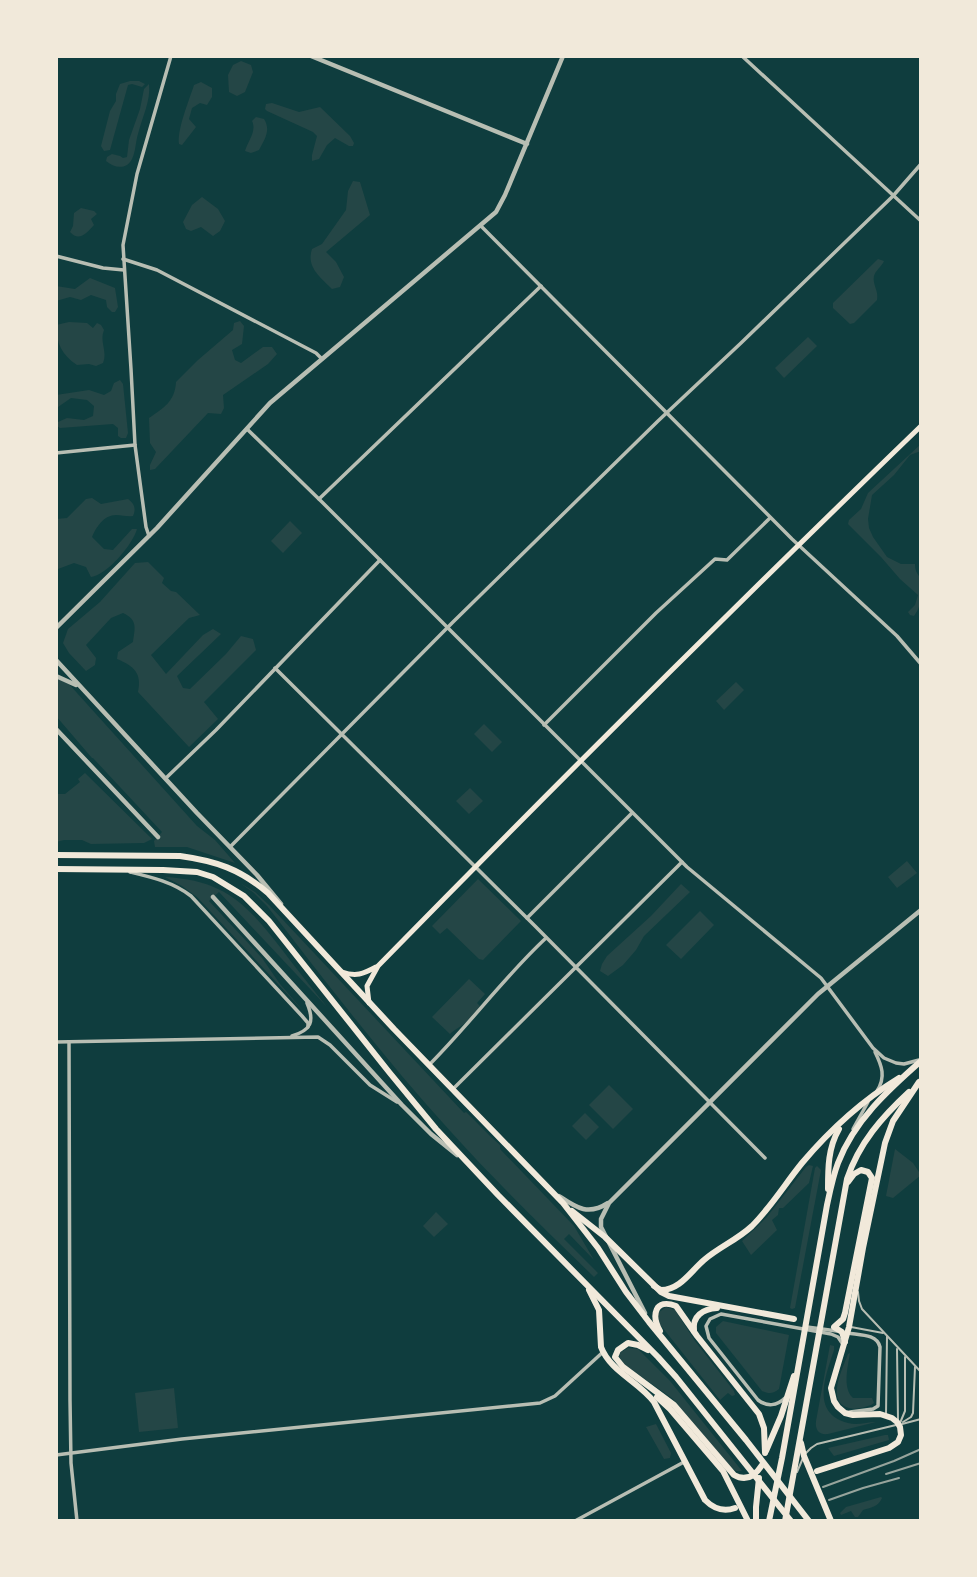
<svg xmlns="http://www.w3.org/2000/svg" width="977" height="1577" font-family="Inter,sans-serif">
<rect width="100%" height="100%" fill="#0f3d3e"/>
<g fill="#244646">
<path d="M241,61L251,65L253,72L245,92L237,96L229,92L228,75L233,65Z"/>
<path d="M130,81H139L145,84L142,87L132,84L128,85L110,150L104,151L101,146L110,111L116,101V94L120,84Z"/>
<path d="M201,82L212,88V97L207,105L200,103L192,108L189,119L196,127L182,145L179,144C177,129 189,101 194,85Z"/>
<path d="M149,84C151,101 142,117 138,134C135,143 136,159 127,165C120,169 112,166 106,161L107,157L112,154L120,156L123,158L127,157L129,140L140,109L144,89Z"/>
<path d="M272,103L299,112L320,107L350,136L354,143L353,146H349L335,138L327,145L319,159L312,161V155L317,136L313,132L267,111L265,109L266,104Z"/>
<path d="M256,117L264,119C271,130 265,139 259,150L251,153L245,151C248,141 257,131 252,121Z"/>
<path d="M353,181L360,182L370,215L326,252L336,262L344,277L340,287L332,289C320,277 306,267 312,249L322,244L346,210L348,191Z"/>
<path d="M202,197L218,209L225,221L220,231L213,236L201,227L191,231L186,229L183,222L192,205Z"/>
<path d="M81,208L94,211L97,214L91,219L94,225C87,233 79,242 70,232L73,226L74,213Z"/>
<path d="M878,259L884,261C882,266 875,271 874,276C872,284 879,291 877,300L854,323L850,324L833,308V303Z"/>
<path d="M90,278L115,288L118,307L115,312H112L107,307L106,300L91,295L81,300L70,297L56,301V286L75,289Z"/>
<path d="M240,321L244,326L242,344L232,350L235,360L241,363L263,347H272L277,354L268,364L223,395L224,408L221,414L208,413L155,469L150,470V465L156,452L150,443L149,418C164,408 175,401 176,382L198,360L233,330L234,323Z"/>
<path d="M69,322L87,323L93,328L97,323L101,325L104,330C99,341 108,352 103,363L96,366L89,364L77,365C62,355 56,343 56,325Z"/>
<path d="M808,337L817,346L784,378L775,368Z"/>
<path d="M120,380L123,384L128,433L126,438H121L118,436V428L113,424L60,428L57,426L58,422L67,418L84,420L93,416L94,406L87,400L71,398L58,407L56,406V395L89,390L104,395L111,391L114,383Z"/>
<path d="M921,444V451L910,455L894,475L872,495L868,519L869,528L873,537L887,557L901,564H915C915,574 919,573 921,581C924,592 921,607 914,616L910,615L908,612L915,605L918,595L900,579L881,557L848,524L849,520L861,509L868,493Z"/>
<path d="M92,498L101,504L128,499C135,504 136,509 133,516C127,517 123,515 116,515C104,515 96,527 92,537L104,549L113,550L132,529H137C133,544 107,575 91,577L86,567L74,563L58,569L56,572V519L67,518L86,499Z"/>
<path d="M290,521L302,533L283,553L271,541Z"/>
<path d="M148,562L164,578L162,583L171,591L176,592L200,615L189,618L151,655L166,674L203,635L213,629L221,634L177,676L183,688L190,689L226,654L241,636L253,639L256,650L204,702L218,719L189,747L138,692C142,673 134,666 117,659L118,652L133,642C135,628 138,620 123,613L111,618L86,645L96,658L95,665L86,671L69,653L63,643L68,629L100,602L135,563Z"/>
<path d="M56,678L69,684L77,693L197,826L215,840L235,863L187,847H155L154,841L162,832L93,758H92L56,716Z"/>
<path d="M736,682L744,690L724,710L716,701Z"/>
<path d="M484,724L502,742L492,752L474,734Z"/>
<path d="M85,773L152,839L144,843L91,844L82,840H64L56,842V794H65L80,782L78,779Z"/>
<path d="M470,788L483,801L469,814L456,801Z"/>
<path d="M907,861L917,873L897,888L888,877Z"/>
<path d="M165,877C223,880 246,903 280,947C295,967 311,987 327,1007L219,892L209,901L262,958L280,984L305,1013L197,897L182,886Z"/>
<path d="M478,879L521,921L483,960L479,959L447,928L440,934L432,926Z"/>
<path d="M240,883L255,892L269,905L464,1113L466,1112C478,1123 488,1135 500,1145V1149L574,1226L594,1260L569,1234L564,1239L598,1273L594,1277C546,1230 497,1183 452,1133C386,1061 326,982 267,906L254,893Z"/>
<path d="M681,884L690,892L644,936L636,950L623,965L608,976L600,971L602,964L607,956L651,916Z"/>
<path d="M700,911L714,925L681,959L666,945Z"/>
<path d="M469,979L485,994L477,1003L480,1006C476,1012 470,1019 464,1024C459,1028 455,1029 450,1034L432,1017Z"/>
<path d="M609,1085L633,1109L613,1129L589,1105Z"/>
<path d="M585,1113L599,1127L586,1140L572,1126Z"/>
<path d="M895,1149L913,1163L921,1175L893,1198L886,1196Z"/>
<path d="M809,1165L813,1166L809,1183L783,1208H779L778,1215L772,1220L777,1230L751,1255L742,1241L766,1218L806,1167Z"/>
<path d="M817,1166L821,1170L795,1308L792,1309L790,1308L815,1168Z"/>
<path d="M436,1212L448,1224L434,1237L423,1226Z"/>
<path d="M666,1307L675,1310L695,1341L734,1391L735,1395L732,1396L728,1393L720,1400L666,1332L659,1323L658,1313Z"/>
<path d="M723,1321L789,1335L779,1389C773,1394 769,1394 762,1391L716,1333V1327Z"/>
<path d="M830,1345L834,1346V1350C826,1375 810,1413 848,1423C857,1426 867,1422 876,1422L828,1434C819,1435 815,1430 816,1421Z"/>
<path d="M628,1348L638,1349L670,1381L742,1471H736L731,1467L673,1399L624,1364L619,1356L621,1352Z"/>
<path d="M850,1353C848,1366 842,1388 853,1398H872L874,1403L871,1405C865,1407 856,1410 849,1408C825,1402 843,1368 848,1354Z"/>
<path d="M174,1388L178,1428L139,1432L135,1393Z"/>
<path d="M656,1424L671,1453L670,1458L664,1459L646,1427Z"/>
<path d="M885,1435H888L889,1440L834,1456L828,1448Z"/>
<path d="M881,1497L882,1498C878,1507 872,1507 863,1510L858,1517H855L851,1511L841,1515L840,1513L846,1507Z"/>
</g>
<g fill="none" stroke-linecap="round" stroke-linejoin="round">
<g stroke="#b8beb3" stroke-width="2">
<path d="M858,1292L859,1301L862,1309L921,1372"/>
<path d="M851,1327L883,1333"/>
<path d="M897,1349L898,1420"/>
<path d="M886,1415L887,1336"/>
<path d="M903,1422L911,1417L913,1413L915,1367"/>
<path d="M900,1423L905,1411V1357"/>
<path d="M902,1424L921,1419"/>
<path d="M806,1453L811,1448L817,1444L896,1425"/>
<path d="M797,1472L803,1458"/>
</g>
<g stroke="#b8beb3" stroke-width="3.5">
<path d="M742,56L921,221"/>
<path d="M481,226L792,539L897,636L921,664"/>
<path d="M56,256L103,268L124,270"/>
<path d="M123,259L157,270L316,353L322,359"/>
<path d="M247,429L323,503L687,867L821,978L873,1048L884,1058L896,1063L904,1064L919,1060"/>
<path d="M56,453L135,445"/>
<path d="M319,499L541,286"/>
<path d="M149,536L146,527L135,445L131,369L123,245L137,174L171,56"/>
<path d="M275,668L535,926L765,1158"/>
<path d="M544,725L656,613L715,559L727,560L770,518"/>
<path d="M166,778L216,730L380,560"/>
<path d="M230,847L453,622L658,421L741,343L893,196L921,164"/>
<path d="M130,872C151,877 173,882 191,896L302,1016L308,1023V1027"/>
<path d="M527,918L632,813"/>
<path d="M292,1036C311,1030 315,1022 307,1003"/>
<path d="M56,1042L318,1037L330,1045L370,1085L397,1102"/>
<path d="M69,1042L70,1400L71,1463L77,1521"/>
<path d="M875,1052C882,1066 886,1077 877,1091"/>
<path d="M429,1065C470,1024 504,977 546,938"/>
<path d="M453,1089L682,862"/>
<path d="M853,1129L868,1102"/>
<path d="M807,1327L837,1331"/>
<path d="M848,1333C860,1335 877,1334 880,1347L878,1406L873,1409L850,1412"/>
<path d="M785,1398C777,1406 767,1407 758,1400L709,1338L706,1326L710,1319L721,1314L831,1334L838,1337L842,1343"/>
<path d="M56,1455L182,1439L540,1403L555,1396L603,1352"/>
<path d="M575,1521L684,1462"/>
</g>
<g stroke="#b8beb3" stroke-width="4.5">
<path d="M311,56L527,144"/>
<path d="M56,628L157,528L270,403L496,212L505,195L563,56"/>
<path d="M56,660L197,813L257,875L281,904"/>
<path d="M56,676L76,685"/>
<path d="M56,729L158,837"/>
<path d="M213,897L402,1105L431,1134L457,1155"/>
<path d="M559,1196C577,1208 588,1216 608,1203"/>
<path d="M645,1313L601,1227V1219L609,1203L818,994L921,910"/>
</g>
<g stroke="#f1e9da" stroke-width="5">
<path d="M342,972C356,977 363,974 376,967"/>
<path d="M369,1003L367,986L378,966C557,783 738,603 921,426"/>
</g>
<g stroke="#f1e9da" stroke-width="6">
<path d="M56,855L180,856C216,861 240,869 268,893L394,1029L563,1203L598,1248L626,1292L649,1322L746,1440L809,1521"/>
<path d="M56,869L163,870L197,872L213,877L244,896L269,921L389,1072L436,1129L498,1195L658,1357L676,1377L791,1521"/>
<path d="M828,1189C828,1168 828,1148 839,1129"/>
<path d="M572,1211L605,1237L661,1292L669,1296L794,1319"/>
<path d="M654,1286L661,1290C680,1290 691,1271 704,1260C719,1247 737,1240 752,1226C771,1207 785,1184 802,1163C829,1131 863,1100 899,1078"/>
<path d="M589,1290L599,1310L601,1347C610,1371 639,1382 654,1402L705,1500C714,1509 724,1512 735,1508"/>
<path d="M660,1331C651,1315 655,1298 676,1306L697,1336L759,1414L764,1428L765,1453"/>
<path d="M694,1331C692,1316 703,1309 717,1308"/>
<path d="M845,1342L842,1332L834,1327L843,1319L845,1313L872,1178L868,1172L861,1170L854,1174L848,1182"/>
<path d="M648,1350L638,1345L628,1343L618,1350L615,1357L623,1367L674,1405L734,1475C746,1482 755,1476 762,1465"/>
<path d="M657,1397L670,1409L723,1471L748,1521"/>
<path d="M801,1443L804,1456L831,1521"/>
<path d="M766,1451L781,1416L794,1376"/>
<path d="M817,1471L889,1448L898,1442L901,1435L900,1427L897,1422L892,1418L880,1414L853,1415L845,1413L838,1407L834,1401L831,1388L849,1327L863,1248L885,1143L893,1121L919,1082"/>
<path d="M756,1521V1507L759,1478"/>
<path d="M769,1521L782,1458L827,1205C830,1191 833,1176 838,1163C854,1121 888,1090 921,1061"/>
<path d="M785,1521L847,1179C859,1143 882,1117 909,1092"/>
</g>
<g stroke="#97a49c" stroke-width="2">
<path d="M886,1474L921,1463"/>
<path d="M823,1487L894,1461L921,1449"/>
<path d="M829,1500L863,1488L899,1478"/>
<path d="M740,1521H741"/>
</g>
</g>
<rect width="977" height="1577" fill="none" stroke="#f1e9da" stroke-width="116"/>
</svg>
